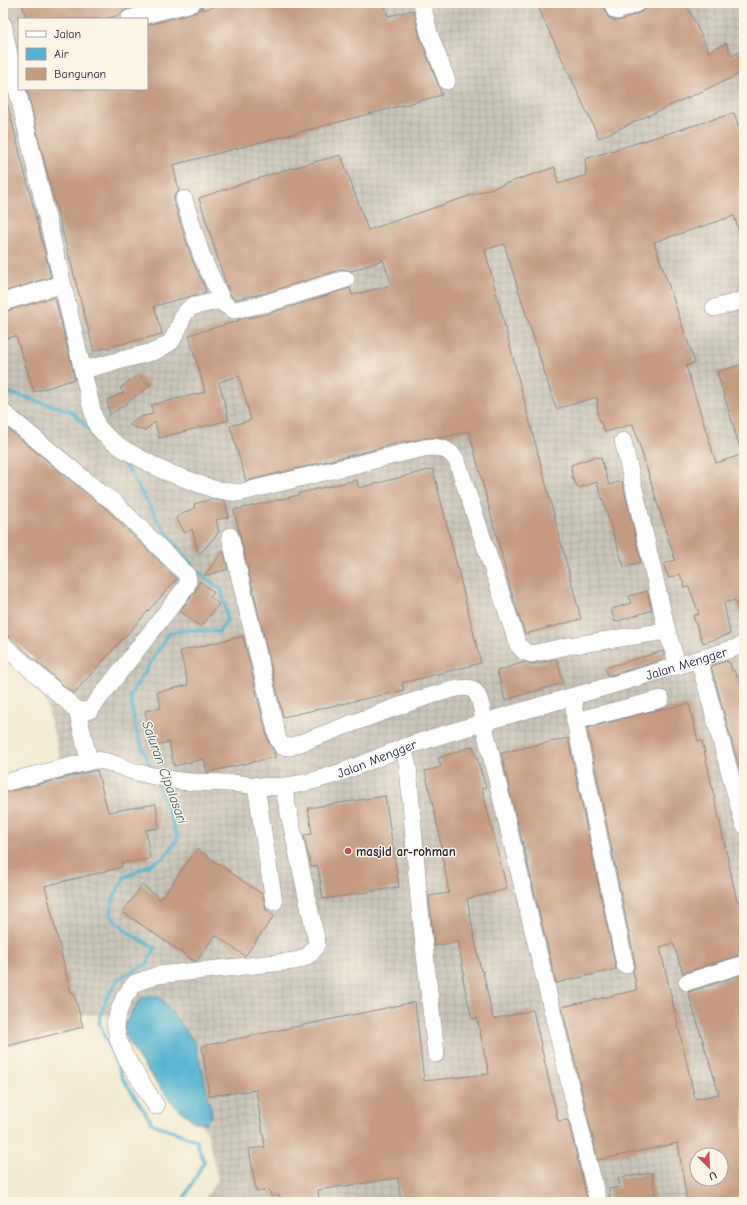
<svg xmlns="http://www.w3.org/2000/svg" width="747" height="1205" font-family="'Comic Neue',sans-serif">
<defs>
<pattern id="industrial-grid" width="8" height="8" patternUnits="userSpaceOnUse"><rect width="8" height="8" fill="#c8c4b8"/><path d="M0 4h8M4 0v8" fill="none" stroke="#aca89f"/></pattern>
</defs>
<rect width="100%" height="100%" fill="#fcf5e5"/>
<filter id="ink" filterUnits="userSpaceOnUse"><feTurbulence type="fractalNoise" baseFrequency=".025" numOctaves="2"/><feDisplacementMap in="SourceGraphic" scale="8" xChannelSelector="R" yChannelSelector="G"/><feConvolveMatrix kernelMatrix="1 2 1 2 8 2 1 2 1" color-interpolation-filters="sRGB"/></filter>
<filter id="wash" filterUnits="userSpaceOnUse"><feTurbulence type="fractalNoise" baseFrequency=".012" numOctaves="4" result="noise"/><feDisplacementMap in="SourceGraphic" scale="16" xChannelSelector="R" yChannelSelector="G"/><feGaussianBlur stdDeviation="0.9" result="paint"/><feColorMatrix in="noise" values="0 0 0 0 0 0 0 0 0 0 0 0 0 0 0 0 0 1.4 0 .05"/><feComposite in="paint" operator="in"/></filter>
<g filter="url(#wash)">
<rect width="100%" height="100%" fill="#f2e9ce"/>
<path fill="url(#industrial-grid)" fill-rule="evenodd" d="M3,3H744V1202H202L218,1180L207,1131L160,1080L126,1016L83,1014L3,1039V776L61,760L32,652L3,627ZM19,19H147V89H19ZM697,1155H721V1179H697Z"/>
<path fill="#52b2d0" stroke="#3a6a86" d="M149,996H159L194,1041L203,1074L212,1115L206,1123L194,1122L173,1104L138,1058L123,1031L125,1023L140,999Z"/>
<g fill="none" stroke-linecap="round" stroke-linejoin="round">
<g stroke="#52b2d0" stroke-width="3.5">
<path d="M3,391L71,411L92,432"/>
<path d="M106,446L128,469L159,522L196,571L222,590L227,620L219,632L191,630L169,633L130,696L137,734L151,769"/>
<path d="M157,783L178,838L165,857L124,878L113,899L111,916L129,933L155,948L147,964L119,978L106,999L99,1023L123,1079L153,1124L196,1140L204,1162L182,1202"/>
</g>
</g>
<g id="blocks">
<g fill="#c69c81" fill-rule="evenodd">
<path d="M22,3H151L127,9L122,12L120,15L104,19H26Z"/>
<path d="M228,3H384L388,16L413,10L420,37L442,95L173,165L179,191L174,196V202L192,260L203,283L206,292L154,306L162,334L94,351L41,149L27,89H147V25L194,13L199,10L202,6V10Z"/>
<path d="M536,3H602L608,17L615,21L622,20L641,12L645,9L647,5L650,3H686L709,52L726,43L732,56L744,50V72L599,138Z"/>
<path d="M3,102H7L51,277L3,292Z"/>
<path d="M734,113L744,142V239L742,240L734,216L654,242L695,363L686,366L716,463L744,454V620L742,621L735,600L724,603L730,634L703,643L693,616L699,614L689,587L685,588L680,574L669,578L663,564L675,560L633,424L605,432L598,416L597,397L556,409L504,244L485,250L581,619L525,634L511,591L469,431L441,438H428L406,442L405,441L369,451L246,481L230,426L251,420L239,376L219,382L229,420L159,438L155,422L145,430H142L129,425L140,417L153,414L151,405L205,392L189,335L238,321L237,320L267,314L350,288L352,295L392,285L383,260L351,271L343,269L262,294L236,299L232,297L227,288L199,198L281,171L341,155L368,230L555,167L558,184L586,175L585,159Z"/>
<path d="M55,297L75,379L34,392L16,336L3,339V312Z"/>
<path d="M744,364V452H741L717,372Z"/>
<path d="M139,374L146,383L148,382L150,386L110,415L107,400L124,393L120,388Z"/>
<path d="M3,425L103,506L177,579L73,694L10,637L3,635Z"/>
<path d="M594,457L601,458L609,485L622,481L641,562L624,567L597,482L578,488L572,477L571,465Z"/>
<path d="M433,469L481,663L402,683L404,690L283,717L234,510L299,495V493L357,480L359,488Z"/>
<path d="M212,499L225,501L229,517L216,520L219,532L199,555L192,529L185,533L176,518L195,507L194,504Z"/>
<path d="M223,551L228,569L204,576Z"/>
<path d="M200,581L214,592L210,597L219,604L201,627L180,611L194,593Z"/>
<path d="M647,591L652,610L615,622L611,609L631,603L629,596Z"/>
<path d="M243,636L268,741L274,751L275,757L208,772H207L204,759L174,766L169,742L153,746L145,711L161,708L157,692L188,685L180,651Z"/>
<path d="M663,651L665,659L608,676L605,668Z"/>
<path d="M557,659L563,683L505,700L497,671L525,662L533,664Z"/>
<path d="M727,661L730,663L732,671L734,670L736,676H739L744,696V778H742L711,666Z"/>
<path d="M689,704L698,741H702L737,901H739L744,925V954L683,973L673,943L660,947L695,1099L719,1094L688,992L744,974V1202H687L678,1143L598,1160L562,1007L637,990L633,971L635,963L587,728L649,712ZM697,1155H721V1179H697Z"/>
<path d="M568,738L616,969L556,983L501,753Z"/>
<path d="M473,746L486,787L482,788L507,889L467,899L481,971H483L493,1019L533,1010L558,1121L568,1120L588,1202H401L398,1178L318,1190L319,1202H280L279,1195L271,1197L270,1190L256,1192L249,1149L265,1147L256,1090L209,1096L202,1046L415,1002L424,1081L489,1074L477,1018L472,1019L462,975H464L458,942L434,946L429,896L449,893L439,836H440L425,771L441,767L438,758Z"/>
<path d="M97,770L108,812L156,804L159,828L146,830L150,859L121,863L122,867L45,886L71,993H74L83,1027L3,1047V793Z"/>
<path d="M385,796L399,887L323,899L318,866L311,867L304,835L312,834L308,808Z"/>
<path d="M197,849L263,895L266,908L265,909L274,916L245,956L215,935L197,961H194L123,912L142,885L161,899Z"/>
<path d="M652,1173L656,1202H610L609,1189L620,1187L618,1178Z"/>
</g>
</g>
</g>
<g filter="url(#ink)">
<use href="#blocks" fill-opacity="0" stroke="#8a8684" stroke-width="1"/>
<g fill="none" stroke-linecap="round" stroke-linejoin="round">
<g stroke="#8a8684" stroke-width="18">
<g id="minor">
<path d="M422,3L429,33L447,81"/>
<path d="M612,3L615,10L618,11L637,3"/>
<path d="M129,19L192,3"/>
<path d="M3,24L8,50L92,410L97,426L108,438L125,450L164,471L213,489L238,493L424,448C438,446 449,448 457,461L518,645L525,652L531,654L568,646L667,631"/>
<path d="M184,199L202,257L224,304L234,310L264,304L346,279"/>
<path d="M3,302L62,284"/>
<path d="M714,308L744,300"/>
<path d="M83,370L156,351L171,342L178,329L184,314L191,307L221,300"/>
<path d="M3,412L102,494L113,501L187,575L188,581L186,587L90,710L84,711L77,710"/>
<path d="M623,441L667,631L678,666"/>
<path d="M230,536L278,739L282,746L290,747C315,738 458,680 472,689C482,694 484,724 486,734L598,1202"/>
<path d="M3,645L77,710L89,761"/>
<path d="M699,660L744,825"/>
<path d="M575,696L574,709L575,721L625,965"/>
<path d="M575,721L661,699"/>
<path d="M403,747L408,766L419,900L436,1054"/>
<path id="s1" d="M3,783L95,760C111,760 124,770 140,773C153,776 167,779 180,781C195,783 212,782 227,783C247,784 265,788 285,786C334,781 379,754 426,740C531,707 639,679 744,645"/>
<path d="M256,786L274,902"/>
<path d="M687,982L744,964"/>
<path d="M156,1106L125,1056L118,1039L115,1023L119,1010L125,996L135,983L158,975L295,961C306,958 313,954 317,943L283,786"/>
</g>
</g>
<use href="#minor" stroke="#fff" stroke-width="17"/>
</g>
</g>
<circle fill="#d1495b" stroke="#fcf5e5" stroke-width="1.5" cx="348" cy="851" r="4"/>
<g text-anchor="middle" stroke-width="3" stroke-linejoin="round" paint-order="stroke">
<g font-size="13" fill="#22223b" stroke="#fcf5e5">
<text dy="5" stroke="none"><textPath href="#s1" startOffset="708">Jalan Mengger</textPath></text>
<text dy="5" stroke="none"><textPath href="#s1" startOffset="384">Jalan Mengger</textPath></text>
</g>
<g font-size="13" font-weight="bold" fill="#22223b" stroke="#fcf5e5" text-anchor="start">
<text x="356" y="856">masjid ar-rohman</text>
</g>
<g font-size="14" font-style="italic" fill="#355c77" stroke="#fcf5e5">
<text transform="translate(165 772) rotate(70)" y="5">Saluran Cipalasari</text>
</g>
</g>
<rect width="747" height="1205" fill="none" stroke="#fcf5e5" stroke-width="16"/>
<rect x="18" y="18" width="130" height="72" fill="#fcf5e5" stroke="#a5a1a1"/>
<rect x="26" y="31" width="20" height="6" fill="#ffffff" stroke="#a5a1a1"/>
<text x="54" y="38" font-size="12" fill="#22223b">Jalan</text>
<rect x="26" y="48" width="20" height="12" fill="#52b2d0" stroke="#a5a1a1"/>
<text x="54" y="58" font-size="12" fill="#22223b">Air</text>
<rect x="26" y="68" width="20" height="12" fill="#c69c81" stroke="#a5a1a1"/>
<text x="54" y="78" font-size="12" fill="#22223b">Bangunan</text>
<g transform="translate(709 1167) rotate(156)"><circle r="19" fill="#fcf5e5" stroke="#a5a1a1"/>
<path d="M0-3L7 15L0 10L-7 15Z" fill="#d1495b"/>
<text y="-6" font-size="11" font-weight="bold" text-anchor="middle" fill="#22223b">U</text>
</g>
</svg>
